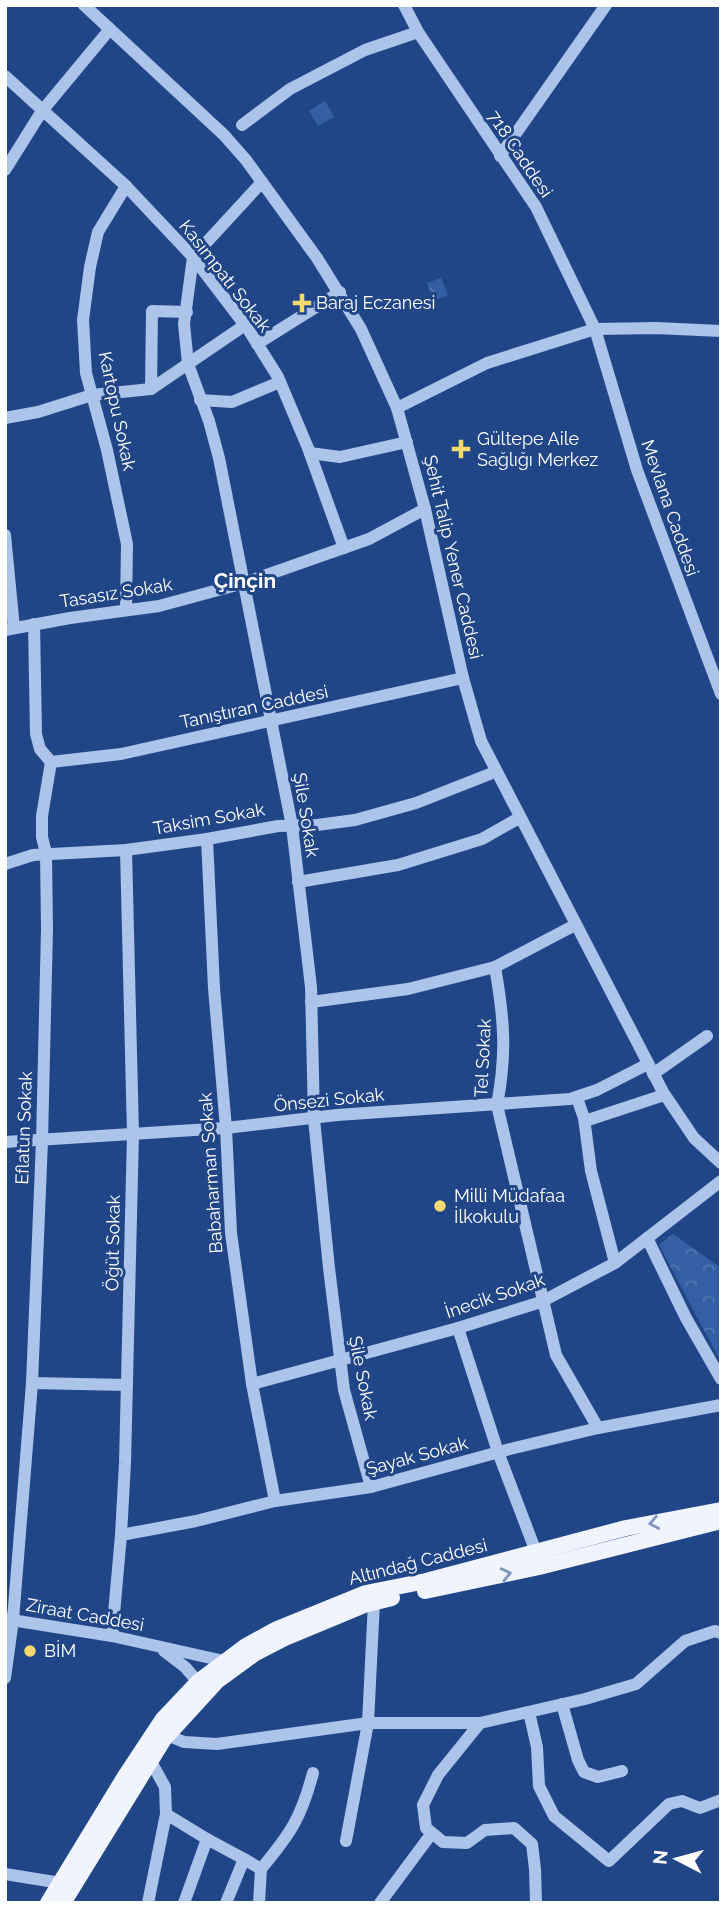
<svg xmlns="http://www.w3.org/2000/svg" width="726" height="1908" font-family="Raleway,sans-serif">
<defs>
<pattern id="forest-crowns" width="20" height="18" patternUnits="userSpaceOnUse" patternTransform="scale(1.75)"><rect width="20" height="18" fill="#355fa5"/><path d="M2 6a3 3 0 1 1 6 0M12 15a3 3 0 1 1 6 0" fill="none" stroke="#5377b2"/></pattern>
</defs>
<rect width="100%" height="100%" fill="#214688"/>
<g fill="url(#forest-crowns)">
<path d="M325,101L334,117L318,126L309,111Z"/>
<path d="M441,278L448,295L433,301L427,283Z"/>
<path d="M673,1234L721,1268V1362L659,1245Z"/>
</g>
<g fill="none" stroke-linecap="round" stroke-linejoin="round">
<g stroke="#acc3ea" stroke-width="12">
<path d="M84,5L224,135L246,160L317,258L361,329L397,408L425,509L463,678L481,741L663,1092L694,1138L721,1163"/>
<path d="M404,5L418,32L536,207L595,329L637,470L721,694"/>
<path d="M5,76L126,186L193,257L248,329L278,377L308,448L344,548"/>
<path d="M242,125L290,89L365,50L418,32"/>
<path d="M500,156L606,5"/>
<path d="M5,170L42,111L110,29"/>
<path d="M262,182L193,257L184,324L188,364L209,421L219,458L292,826L311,987L314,1119L329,1268L344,1390L371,1487"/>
<path d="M126,186L98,232L90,267L83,320L86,373L107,450L127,544L126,610"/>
<path d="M257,344L340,292"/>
<path d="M151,389L152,311L187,312"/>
<path d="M200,400L232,402L280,382"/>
<path d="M397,408L487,363L595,329L656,328L721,331"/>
<path d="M5,418L38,412L92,395L151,389L245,325"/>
<path d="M310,453L340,457L407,442"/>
<path d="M5,535L14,628"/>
<path d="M34,624L36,734L40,749L51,762"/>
<path d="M5,630L70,618L159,606L244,583L369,539L425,509"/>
<path d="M51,762L121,754L463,678"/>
<path d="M207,839L214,988L226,1128L231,1233L252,1384L275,1501"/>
<path d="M5,864L33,855L126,850L207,839L278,826L317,825L355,820L416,803L495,772"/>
<path d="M298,882L398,865L482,839L519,818"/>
<path d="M495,967C504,1018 507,1053 497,1105L556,1355L598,1428"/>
<path d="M311,1002L408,989L495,967L575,925"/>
<path d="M653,1074L707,1036"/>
<path d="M577,1098L584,1118L591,1171L615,1263"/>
<path d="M585,1121L664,1095"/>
<path d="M5,1142L226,1128L337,1115L570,1099L597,1090L648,1064"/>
<path d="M647,1238L686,1318L721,1379"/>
<path d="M458,1328L498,1452L536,1552"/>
<path d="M32,1383L127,1385"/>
<path d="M252,1384L458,1328L541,1302L615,1263L721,1181"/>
<path d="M121,1535L196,1521L275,1501L371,1487L510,1449L598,1428L721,1405"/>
<path d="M5,1619L112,1636L224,1661"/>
<path d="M112,1636L121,1535L125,1463L133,1134L126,850"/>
<path d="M164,1651L185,1667L198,1682"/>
<path d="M5,1678L13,1620L32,1383L42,1141L47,929L46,853L42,837V816L51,762"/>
<path d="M562,1704L578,1760L584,1772L598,1777L622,1771"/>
<path d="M529,1712L537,1747L539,1786L554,1816L609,1861L669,1804L682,1801L700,1808L721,1800"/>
<path d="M480,1723L438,1775L423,1805L426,1828L443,1842L467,1843L485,1830L514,1828L532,1844L535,1869L536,1903"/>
<path d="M167,1735L184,1742L217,1744L368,1723H480L585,1699L636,1684L685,1641L715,1631L721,1633"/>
<path d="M166,1814L207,1839L184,1903"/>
<path d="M207,1839L244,1859L226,1903"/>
<path d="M346,1841L368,1723L374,1602"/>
<path d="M244,1859L261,1869L259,1903"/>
<path d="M261,1869C291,1833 301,1818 313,1773"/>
<path d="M5,1874L67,1884"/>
<path d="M148,1903L166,1814L165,1787L150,1760"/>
<path d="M380,1903L432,1833"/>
</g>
<g stroke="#f0f4fe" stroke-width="16">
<path d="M425,1591L539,1567L721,1521"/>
<path d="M48,1903L124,1778L163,1719L198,1682L246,1646L275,1630L366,1593L426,1581L626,1528L721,1510"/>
<path d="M63,1903L164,1739L217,1681L254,1654L287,1637L364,1605L392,1598"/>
</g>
</g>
<defs><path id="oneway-chevron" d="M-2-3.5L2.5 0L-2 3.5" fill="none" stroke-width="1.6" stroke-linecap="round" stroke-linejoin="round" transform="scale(1.75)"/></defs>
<g stroke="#7e94bd">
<use href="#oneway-chevron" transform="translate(654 1523) rotate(169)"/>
<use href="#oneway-chevron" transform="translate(506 1574) rotate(-13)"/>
</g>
<g fill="#f7d96d" stroke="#214688" stroke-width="2.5">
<path d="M298.5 292.5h7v7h7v7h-7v7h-7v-7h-7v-7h7z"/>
<path d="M457.5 438.5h7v7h7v7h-7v7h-7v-7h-7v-7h7z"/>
<circle cx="440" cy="1206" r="7"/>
<circle cx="30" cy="1651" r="7"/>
</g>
<g text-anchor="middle" stroke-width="6" stroke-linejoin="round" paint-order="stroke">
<g font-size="18" fill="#fff" stroke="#214688">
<text transform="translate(520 154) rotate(56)" y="6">718 Caddesi</text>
<text transform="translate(225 276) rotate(52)" y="6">Kasımpatı Sokak</text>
<text transform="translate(117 411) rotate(78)" y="6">Kartopu Sokak</text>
<text transform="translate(670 508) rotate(71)" y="6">Mevlana Caddesi</text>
<text transform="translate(453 557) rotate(77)" y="6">Şehit Talip Yener Caddesi</text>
<text transform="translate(116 593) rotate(-9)" y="6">Tasasız Sokak</text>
<text transform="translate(254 707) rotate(-12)" y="6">Tanıştıran Caddesi</text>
<text transform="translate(306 815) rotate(81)" y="6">Şile Sokak</text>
<text transform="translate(209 819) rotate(-10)" y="6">Taksim Sokak</text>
<text transform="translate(483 1058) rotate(-87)" y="6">Tel Sokak</text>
<text transform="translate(329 1100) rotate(-6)" y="6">Önsezi Sokak</text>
<text transform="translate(24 1128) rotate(-88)" y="6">Eflatun Sokak</text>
<text transform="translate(211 1173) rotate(-94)" y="6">Babaharman Sokak</text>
<text transform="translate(113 1243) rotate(-89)" y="6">Öğüt Sokak</text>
<text transform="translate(495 1296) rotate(-19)" y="6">İnecik Sokak</text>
<text transform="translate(363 1378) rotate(79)" y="6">Şile Sokak</text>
<text transform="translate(417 1456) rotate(-15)" y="6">Şayak Sokak</text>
<text transform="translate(418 1562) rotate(-14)" y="6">Altındağ Caddesi</text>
<text transform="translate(85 1615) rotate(10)" y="6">Ziraat Caddesi</text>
</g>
<g font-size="18" fill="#fff" stroke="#214688" text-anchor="start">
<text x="316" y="309">Baraj Eczanesi</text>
<text x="477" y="445">Gültepe Aile<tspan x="477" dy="21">Sağlığı Merkez</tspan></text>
<text x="454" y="1202">Milli Müdafaa<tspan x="454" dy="21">İlkokulu</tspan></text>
<text x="44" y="1657">BİM</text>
</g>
<g font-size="21" font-weight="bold" fill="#fff" stroke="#214688">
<text x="245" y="588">Çinçin</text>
</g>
</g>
<rect width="726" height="1908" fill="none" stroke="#ffffff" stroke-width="14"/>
<g transform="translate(677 1859) rotate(276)" stroke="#214688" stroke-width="5" paint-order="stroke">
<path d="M0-5L12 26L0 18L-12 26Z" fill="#ffffff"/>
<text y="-10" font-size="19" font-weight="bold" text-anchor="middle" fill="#ffffff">N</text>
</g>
</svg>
